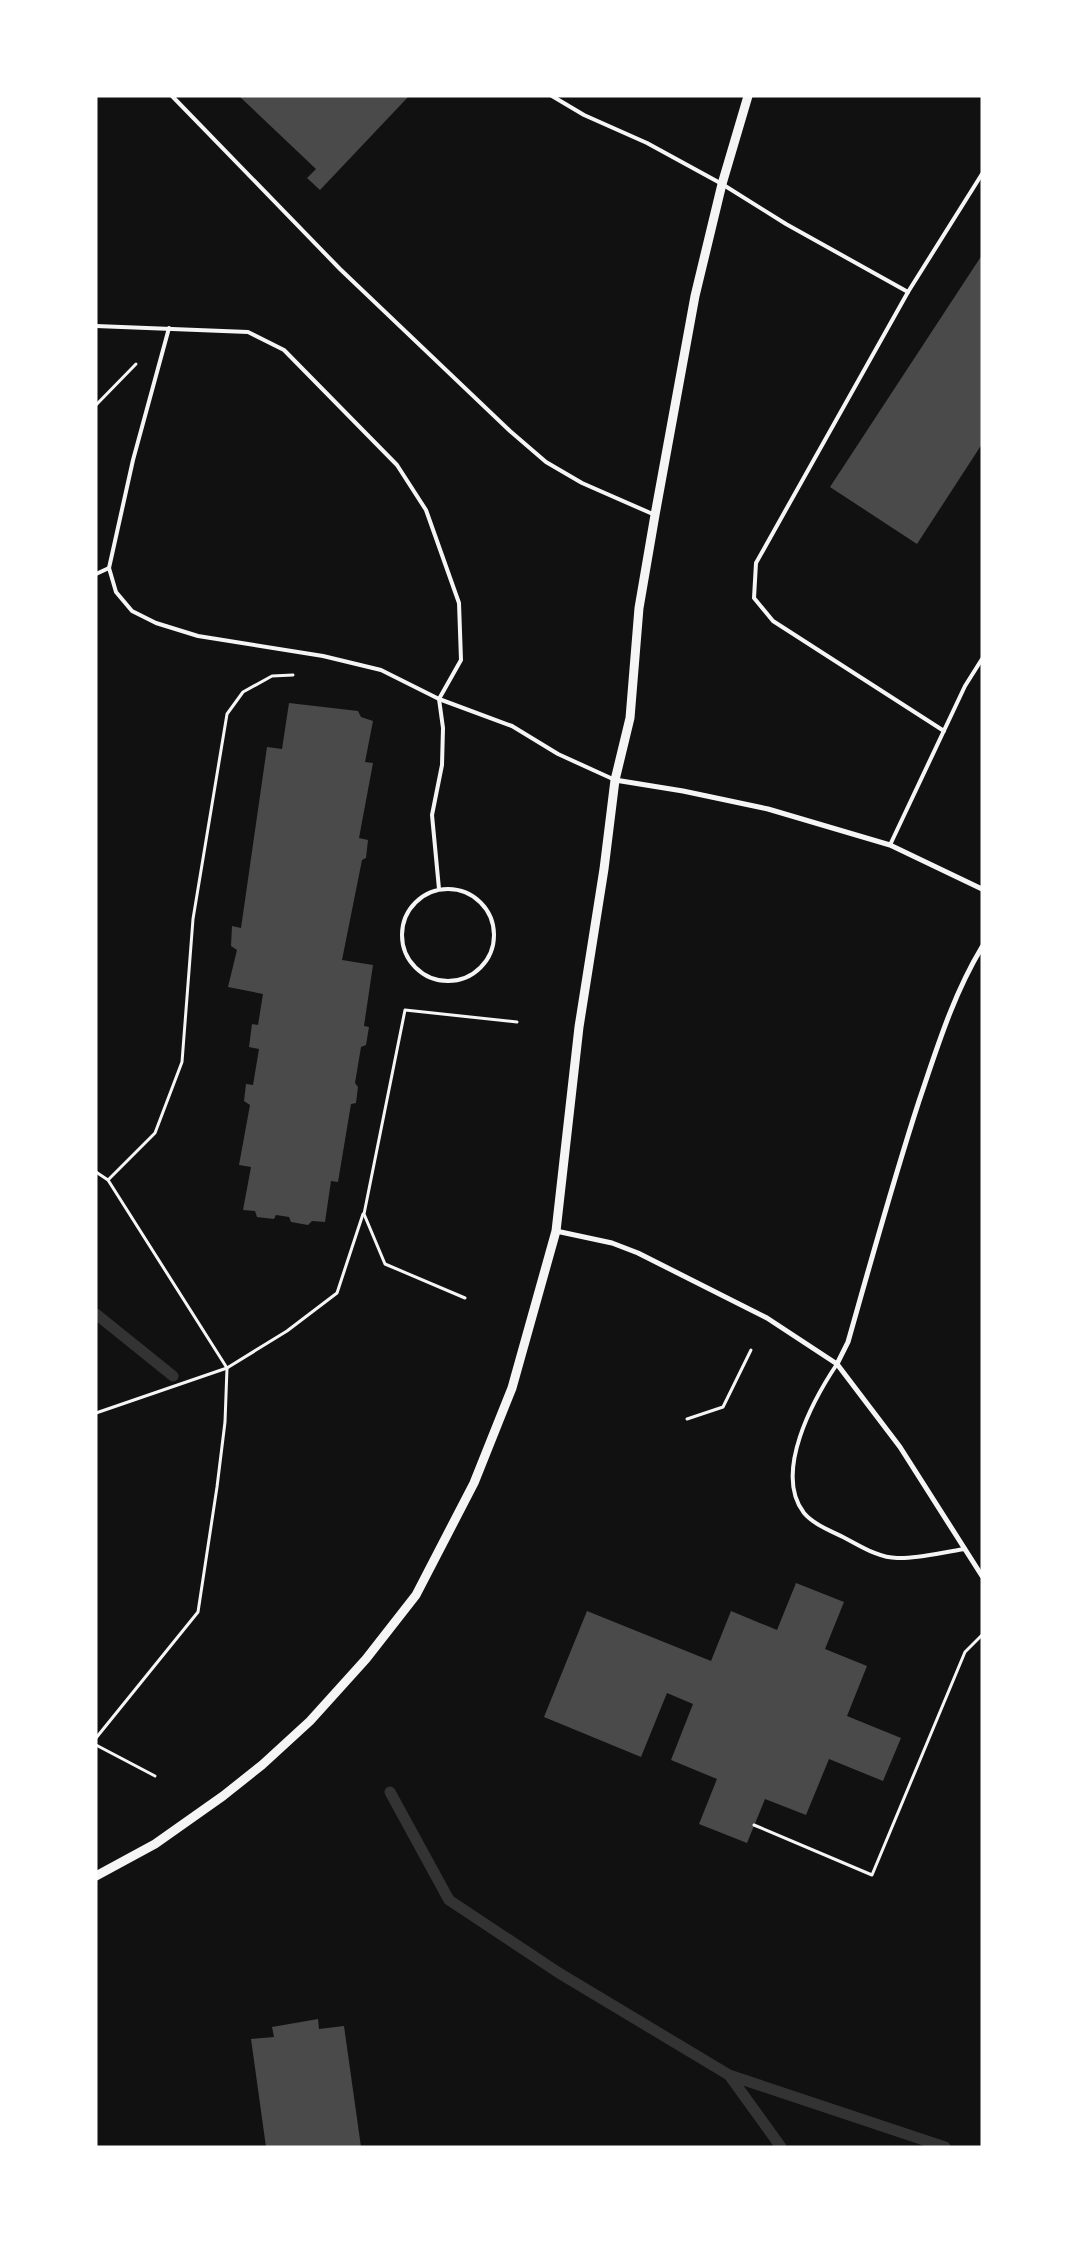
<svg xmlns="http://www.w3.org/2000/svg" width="1078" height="2243" font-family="'Open Sans',sans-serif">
<rect width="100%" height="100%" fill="#111"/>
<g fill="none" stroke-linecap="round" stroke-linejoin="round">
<g stroke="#333" stroke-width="11">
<path d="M96,1314L173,1376"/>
<path d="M390,1792L449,1900L559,1973L729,2075L781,2147"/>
<path d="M729,2075L945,2147"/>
</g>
</g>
<g fill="#4a4a4a">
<path d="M239,96H409L320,190L307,178L316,169Z"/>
<path d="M982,255V444L917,544L830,487Z"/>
<path d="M289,703L358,711L361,717L373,721L365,762L373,763L359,838L368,840L366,858L362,860L342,960L373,965L364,1026L369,1027L366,1045L361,1047L355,1083L358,1087L356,1103L351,1104L338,1182L331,1181L325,1222L312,1221L308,1225L291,1222L289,1217L276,1215L274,1219L257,1217L255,1211L243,1210L251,1167L239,1165L250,1105L244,1101L246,1084L253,1085L259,1049L249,1047L252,1024L258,1025L263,994L228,987L237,950L231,946L232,926L241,928L267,747L282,749Z"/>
<path d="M796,1583L844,1602L825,1649L867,1666L847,1716L901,1738L883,1781L829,1759L806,1815L765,1799L747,1843L699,1824L717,1779L671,1760L693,1704L667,1693L641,1757L544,1717L587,1611L711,1661L731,1611L777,1630Z"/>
<path d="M318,2019L319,2029L344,2026L361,2147H266L251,2039L274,2037L272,2027Z"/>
</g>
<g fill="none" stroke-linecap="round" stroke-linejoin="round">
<g stroke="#f5f5f5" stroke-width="3">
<path d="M96,405L136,364"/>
<path d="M96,1172L108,1180L227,1368L225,1422L217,1487L198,1612L96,1738"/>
<path d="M108,1180L155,1133L182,1062L193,919L227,714L243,692L272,676L293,675"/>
<path d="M465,1298L385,1264L364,1214L405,1010L517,1022"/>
<path d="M96,1413L227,1368L287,1331L337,1293L363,1214"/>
<path d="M687,1419L723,1407L751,1350"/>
<path d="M96,1745L155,1776"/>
<path d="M754,1825L872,1875L965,1652L982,1635"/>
</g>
<g stroke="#f5f5f5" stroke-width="4">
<path d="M172,96L340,269L510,431L546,462L582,483L655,515"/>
<path d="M552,96L584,115L647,143L722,184L786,224L908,292"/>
<path d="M96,326L248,332L284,350L397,465L426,510L459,603L461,660L439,699L443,728L442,765L432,815L439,889"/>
<path d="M169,328L133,460L109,568L116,592L132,611L156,623L198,636L323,656L381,670L439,699L512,726L558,754L615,780"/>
<path d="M96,574L109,568"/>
<path d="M944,731L773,621L754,598L756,563L908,292L982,174"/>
<path d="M890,845L965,686L982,659"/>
<circle cx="448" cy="935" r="46"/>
<path d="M837,1364C813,1400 773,1473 804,1513C813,1524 831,1531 843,1537C859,1545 878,1558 897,1558C918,1559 943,1552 965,1549"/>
</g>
<g stroke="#f5f5f5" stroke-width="5">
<path d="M615,780L683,791L768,809L890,845L982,889"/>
<path d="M556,1231L612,1243L638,1253L767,1318L837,1364L900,1447L982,1576"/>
<path d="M837,1364L848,1342C871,1261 893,1181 919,1101C937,1048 953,995 982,947"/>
</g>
<path stroke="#f5f5f5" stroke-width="9" d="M96,1876L155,1844L223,1796L262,1765L310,1721L366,1659L416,1595L474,1483L512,1388L556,1231L579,1027L604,869L615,780L630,718L639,608L655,515L695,296L722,184L748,96"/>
</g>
<rect width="1078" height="2243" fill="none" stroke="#ffffff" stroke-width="195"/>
</svg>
